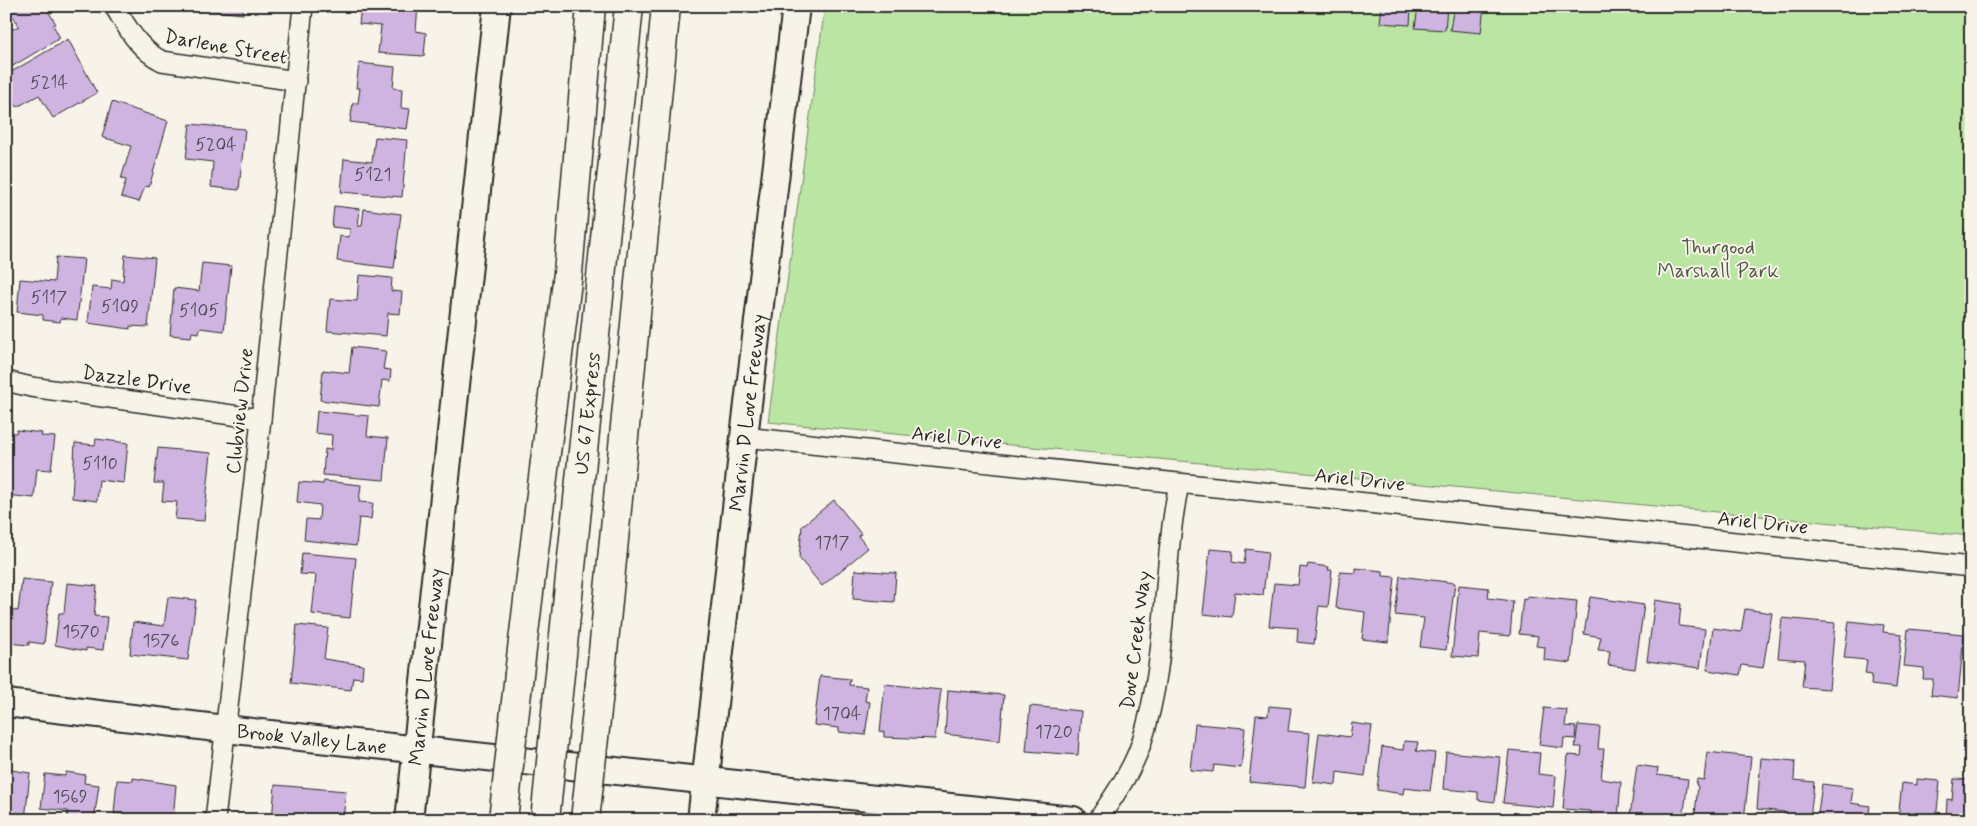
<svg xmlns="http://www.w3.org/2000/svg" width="1977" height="826" font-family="Mynerve,sans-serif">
<rect width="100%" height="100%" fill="#f7f3e8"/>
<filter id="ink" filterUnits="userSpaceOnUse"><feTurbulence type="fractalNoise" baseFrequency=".02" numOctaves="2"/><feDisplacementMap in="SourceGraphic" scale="10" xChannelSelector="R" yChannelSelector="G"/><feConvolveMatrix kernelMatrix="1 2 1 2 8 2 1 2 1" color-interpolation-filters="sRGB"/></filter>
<g filter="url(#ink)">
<path fill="#bae5a2" stroke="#728866" d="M825,6H1971V536L768,422Z"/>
<g fill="#cfb4e2" stroke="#2b2b2b">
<path d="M7,6H45L56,24L53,25L60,38L6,70V33L19,26Z"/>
<path d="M197,6H247L243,7V14L197,9Z"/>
<path d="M361,6H418L416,31L426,33L424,56L378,53L381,26L359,24Z"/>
<path d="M1382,6H1411L1410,25L1380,23Z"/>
<path d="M1418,6H1447L1445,30L1415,28Z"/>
<path d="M1454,6H1484L1481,33L1450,30Z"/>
<path d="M68,39L97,93L53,118L39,95L17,107L6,89V75Z"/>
<path d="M359,63L395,67L393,88L402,89L401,108L410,109L407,129L350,122L353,103H358L360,88H356Z"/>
<path d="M112,102L168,121L149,187L145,186L139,202L121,197L126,180L121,179L131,146L102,137Z"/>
<path d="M190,124L245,129L239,190L211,187L213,162L186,159Z"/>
<path d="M375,137L407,140L402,197L341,192L344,159L372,162Z"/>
<path d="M334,206L360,209L358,226H362L364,209L401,214L394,268L337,261L340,236L349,237L350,229L332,227Z"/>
<path d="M125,255L155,258L148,327L130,326V329L88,323L92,287L111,289L112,279L123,281Z"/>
<path d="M56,257L84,259L77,320L61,318L60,322L43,320V315L17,312L20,279L54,282Z"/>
<path d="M202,263L231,266L224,331L200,328L199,333L192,332L191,337L170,335L174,288L199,291Z"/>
<path d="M359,275L392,278L391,291L402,292L400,314L388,313L386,336L327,331L330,299L357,301Z"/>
<path d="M352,347L386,351L383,369L391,370L390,381L382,380L379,407L320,400L323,370L349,373Z"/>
<path d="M317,411L369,416L367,436L388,438L384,480L323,475L325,449L331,450L332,435L315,433Z"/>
<path d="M17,430L42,433L41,436L55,437L51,470L37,469L34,498L6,495V432L16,433Z"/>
<path d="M96,439L128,443L124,483L99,480L97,501L72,498L75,443L95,445Z"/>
<path d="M158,448L211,453L204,521L175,519L177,502L162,501L164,483H154Z"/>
<path d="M324,481L361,485L359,502L373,503L371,519L359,518L356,546L304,540L306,519L319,520L320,505L297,502L299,482L323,484Z"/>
<path d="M834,500L861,534L858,536L868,548L822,586L799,558L802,526Z"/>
<path d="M1210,549L1233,551L1232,562L1244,564L1246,549L1268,552L1263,595L1235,592L1232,617L1203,614Z"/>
<path d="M302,553L356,558L350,618L312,614L316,575L300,574Z"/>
<path d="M1308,564L1329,567L1328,570H1332L1328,607L1319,606L1314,644L1297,642L1298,628L1269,626L1274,583L1298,585L1300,567L1307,568Z"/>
<path d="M1356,568L1383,571V576L1395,577L1388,642L1362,639L1365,612L1336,608L1340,572L1356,573Z"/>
<path d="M855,570L896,573L894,602L853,599Z"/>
<path d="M1400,576L1455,583L1446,650L1420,647L1424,618L1395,615Z"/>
<path d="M22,579L51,582L44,644L29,642V645L6,643V609L18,611Z"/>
<path d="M67,583L97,586L94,616L107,617L103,650L86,648V651L55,645L59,613H64Z"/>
<path d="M1459,585L1489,588L1488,598L1513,601L1510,636L1480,633L1478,658L1452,656Z"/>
<path d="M1527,596L1577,601L1571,663L1544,660L1545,647L1536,646L1538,636L1519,634L1523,599L1527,600Z"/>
<path d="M168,597L196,600L188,660L130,654L133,622L164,626Z"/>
<path d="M1590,597L1644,605L1635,669L1608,665L1610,651L1598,650L1601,637L1584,634Z"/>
<path d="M1655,600L1681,604L1679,626L1705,629L1700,668L1647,661Z"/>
<path d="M1745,609L1772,613L1763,668L1742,665L1740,675L1707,670L1713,628L1741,632Z"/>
<path d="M1782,618L1835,623L1829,689L1802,687L1805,660L1778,658Z"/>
<path d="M1849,621L1884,625L1883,632L1902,634L1896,688L1871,685L1872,675L1865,674L1867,660L1844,658Z"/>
<path d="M297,625L328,628L324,659L363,665L362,678L353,677L351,690L291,683Z"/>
<path d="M1908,629L1964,634L1958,698L1931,695L1933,679H1923L1924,668L1904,666Z"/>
<path d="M820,676L850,679L849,685L867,687L865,701L870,702L865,735L839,732V728L814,725Z"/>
<path d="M885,684L941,690L935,739L884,737V732L880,731Z"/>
<path d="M948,690L1004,695L1000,741L945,734Z"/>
<path d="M1030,706L1081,711L1078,755L1026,751Z"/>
<path d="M1269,706L1291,708L1288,731L1310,733L1305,787L1249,782L1256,715L1268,716Z"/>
<path d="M1544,708L1567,710L1565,726L1576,727L1575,739L1564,738L1563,748L1539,745Z"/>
<path d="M1352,723L1372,726L1365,776L1337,772L1336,785L1313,782L1319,733L1350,737Z"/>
<path d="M1195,724L1245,728L1241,768L1214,765L1213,772L1190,770Z"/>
<path d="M1578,725L1600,727L1598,749H1604L1601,779L1621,782L1618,818L1591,816V811L1563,809L1568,755L1581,756L1582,747H1575Z"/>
<path d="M1404,741L1418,742L1416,751L1435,753L1430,791L1404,788L1403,794L1377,790L1382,747L1403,750Z"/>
<path d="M1509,750L1540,753L1538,774L1556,776L1553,808L1503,803Z"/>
<path d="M1446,752L1500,757L1495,802L1478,800V792L1443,789Z"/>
<path d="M1707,752L1751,757L1744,820H1692V814H1695L1698,786L1696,785L1697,779L1704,780Z"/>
<path d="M1761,758L1795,761L1794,780L1814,782L1810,820H1784V812L1757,809Z"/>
<path d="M1637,765L1658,768L1657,775L1688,779L1683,820H1658L1630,816Z"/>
<path d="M6,769L30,773L25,820H6Z"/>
<path d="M66,772L85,775L84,783L99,785L94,820H67L68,811L41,808L45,774L65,776Z"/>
<path d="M133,778L176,785L173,820H145V816L114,814L117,780L133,781Z"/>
<path d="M1917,779L1940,781L1936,820H1881V818L1898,819L1902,783L1917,785Z"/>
<path d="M1954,779L1971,780V820H1946L1947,799L1952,800Z"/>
<path d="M1822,784L1853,788L1851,803L1870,806L1868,820H1817Z"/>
<path d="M275,785L346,791L343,820H272Z"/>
</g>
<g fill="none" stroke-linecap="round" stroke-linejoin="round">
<g stroke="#2b2b2b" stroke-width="22">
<g id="street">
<path d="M114,6C128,28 138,49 162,61L296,81"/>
<path d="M6,381L31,387L261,419"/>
<path d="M744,437L1971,567"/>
<path d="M215,820L261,419L303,6"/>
<path d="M1098,820C1114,796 1132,771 1141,744C1169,660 1161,569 1179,484"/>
</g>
</g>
<g stroke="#2b2b2b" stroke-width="30">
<g id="secondary">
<path id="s1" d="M6,703L225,729L1073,820"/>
<path id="s2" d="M409,820L497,6"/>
<path id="s3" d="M701,820L744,437L796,6"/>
</g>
</g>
<g stroke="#2b2b2b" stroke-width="31">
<g id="highway">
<path id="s4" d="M561,664L629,6"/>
<path d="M519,674L568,273L591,6"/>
<path d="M600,683L666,6"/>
</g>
</g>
<use href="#street" stroke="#f7f3e8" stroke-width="19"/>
<use href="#secondary" stroke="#f7f3e8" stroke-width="26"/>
<use href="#highway" stroke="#f7f3e8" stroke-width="28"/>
<g stroke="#2b2b2b" stroke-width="31" stroke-linecap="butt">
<g id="highway-bridge">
<path d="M503,820L519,674"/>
<path d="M545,820L561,664"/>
<path d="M585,820L600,683"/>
</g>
</g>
<use href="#highway-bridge" stroke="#f7f3e8" stroke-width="28"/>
</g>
</g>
<g text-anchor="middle" stroke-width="4" stroke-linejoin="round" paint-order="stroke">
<g font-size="18" fill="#544d59">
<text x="49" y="88">5214</text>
<text x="216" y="150">5204</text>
<text x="373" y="180">5121</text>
<text x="49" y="303">5117</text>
<text x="120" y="312">5109</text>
<text x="199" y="316">5105</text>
<text x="100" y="469">5110</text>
<text x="832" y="548">1717</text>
<text x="81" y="637">1570</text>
<text x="161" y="646">1576</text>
<text x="842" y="719">1704</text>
<text x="1054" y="737">1720</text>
<text x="70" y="802">1569</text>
</g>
<g font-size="20" fill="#2b2b2b" stroke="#f7f3e8">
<text transform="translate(226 46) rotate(10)" y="7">Darlene Street</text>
<text transform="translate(137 379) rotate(8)" y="7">Dazzle Drive</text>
<text transform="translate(239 411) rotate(-84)" y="7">Clubview Drive</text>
<text dy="7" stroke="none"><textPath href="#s4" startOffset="252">US 67 Express</textPath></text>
<text dy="7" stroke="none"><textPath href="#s3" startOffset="410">Marvin D Love Freeway</textPath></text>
<text transform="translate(957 437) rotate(6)" y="7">Ariel Drive</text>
<text transform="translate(1360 479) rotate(6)" y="7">Ariel Drive</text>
<text transform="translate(1763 522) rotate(6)" y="7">Ariel Drive</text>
<text transform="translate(1135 640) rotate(-83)" y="7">Dove Creek Way</text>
<text dy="7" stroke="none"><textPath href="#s2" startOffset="154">Marvin D Love Freeway</textPath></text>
<text dy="7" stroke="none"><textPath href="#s1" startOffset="308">Brook Valley Lane</textPath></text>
</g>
<g font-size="20" fill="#4f5a49" stroke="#f7f3e8">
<text x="1718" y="254">Thurgood<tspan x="1718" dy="23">Marshall Park</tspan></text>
</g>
</g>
<rect width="1977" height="826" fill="none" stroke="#f7f3e8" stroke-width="25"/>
<rect x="12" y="12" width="1952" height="801" fill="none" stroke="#2b2b2b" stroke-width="2" filter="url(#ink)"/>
</svg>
